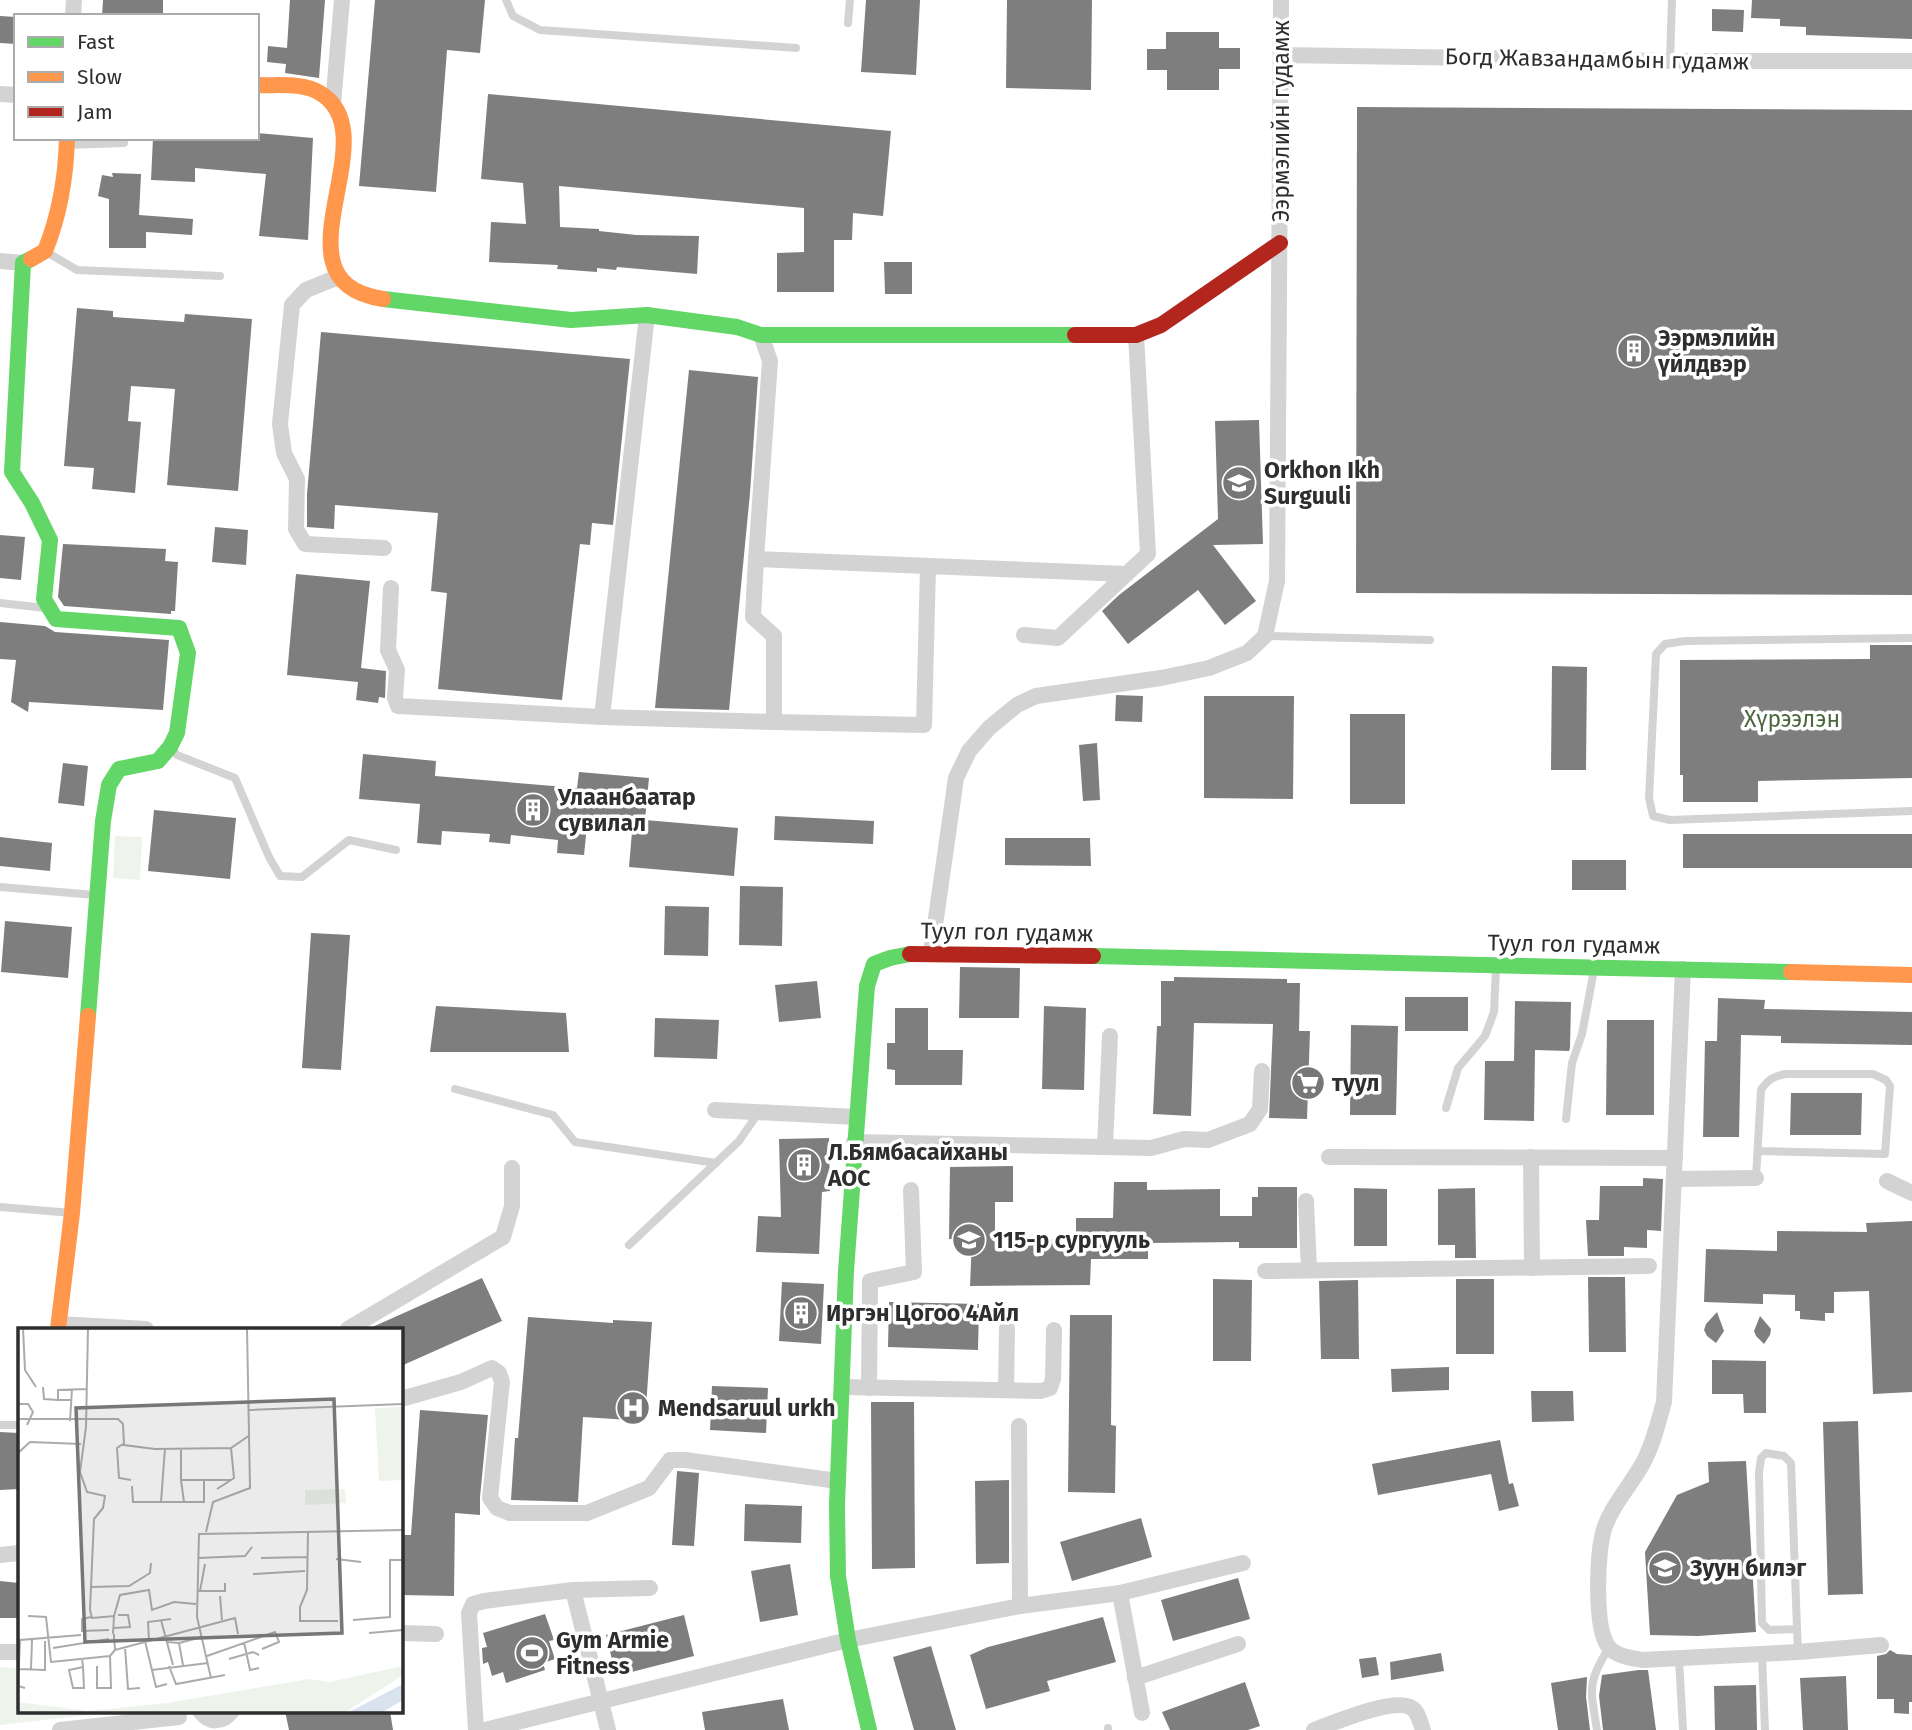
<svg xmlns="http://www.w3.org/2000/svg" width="1912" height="1730" font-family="'Fira Sans',sans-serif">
<rect width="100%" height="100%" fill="#fff"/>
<g fill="#eef3ec">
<path d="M115,836L142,837L140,880L113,878Z"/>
<path d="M0,1667L19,1669V1711H126L0,1725Z"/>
</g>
<g fill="#7e7e7e">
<path d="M103,0H163V16H102Z"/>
<path d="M290,0H325L319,78L285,73L286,64L267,62L268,46L287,48Z"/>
<path d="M375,0H485L480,53L447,50L436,192L359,186Z"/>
<path d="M866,0H920L916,75L861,72Z"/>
<path d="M1007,0H1092L1091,90L1006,88Z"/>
<path d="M1752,0H1912V39L1806,35V27L1780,26V19L1751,18Z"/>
<path d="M1712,9L1744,10L1743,32L1712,31Z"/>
<path d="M0,16L16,17V44L0,43Z"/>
<path d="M1166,32H1219V48H1240V69H1219V90H1167V70H1147V49H1166Z"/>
<path d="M488,94L891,131L883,216L853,213L852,240H834V292H777V253L804,252V208L559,186L560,227L599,229V231L636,235L699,236L697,274L617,267L616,270L597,268V272L557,269L558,265L489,262L491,222L526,224L523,183L481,179Z"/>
<path d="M1357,107L1912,110V595L1356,593Z"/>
<path d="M257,133L313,138L308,240L259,236L266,174L195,168V182L151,180L153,138H257Z"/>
<path d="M112,173L141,174L139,215L193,219L192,235L146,232V248H109V199L98,196L102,175L113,177Z"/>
<path d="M884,262H912V294H885Z"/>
<path d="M77,308L113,311V317L184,322L185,314L252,319L238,491L167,485L175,389L131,386L128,421L141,422L135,493L92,489L94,468L64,466Z"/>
<path d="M321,332L630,359L613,525L592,523L590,545L580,544L562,700L438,689L447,593L431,591L438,513L335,505L334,529L307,527V494Z"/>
<path d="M689,370L758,377L750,493L729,710L655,708Z"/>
<path d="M1259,420L1263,544L1213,545L1256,601L1225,625L1198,590L1128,644L1102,611L1119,595L1218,519L1215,421Z"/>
<path d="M215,527L248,530L246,565L212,562Z"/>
<path d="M0,535L25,537L21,580L0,578Z"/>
<path d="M63,544L166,549L165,561L178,562L175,611H171V614L64,606L58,597Z"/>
<path d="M296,574L370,581L361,668L386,671L385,698L379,697L378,703L356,700L358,682L287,675Z"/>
<path d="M0,622L45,626L55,632L169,640L163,710L29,702L28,712L11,702L16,660L0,659Z"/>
<path d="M1870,645H1912V778L1758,781V802H1683V775H1680V660L1870,659Z"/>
<path d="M1552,666L1587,667L1586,770H1551Z"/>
<path d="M1116,695L1143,696L1142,722L1115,721Z"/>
<path d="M1204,696H1294L1293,799L1204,798Z"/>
<rect x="1350" y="714" width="55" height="90"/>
<path d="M1097,743L1100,800L1083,801L1079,745Z"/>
<path d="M363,754L436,761L435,776L577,788L579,772L649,778L645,820L738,828L734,876L629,867L633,820L588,816L584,855L557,853L558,840L511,835L510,844L489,842L490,834L442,831L441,845L417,843L420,804L359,799Z"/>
<path d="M63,763L88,766L84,806L58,803Z"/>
<path d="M154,810L236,818L230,879L148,871Z"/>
<path d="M775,816L874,821L873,844L774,840Z"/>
<rect x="1683" y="834" width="229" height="34"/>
<path d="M0,837L52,843L50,871L0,866Z"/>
<path d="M1005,838H1090L1091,866L1005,865Z"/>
<rect x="1572" y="860" width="54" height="30"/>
<path d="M740,886L783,887L782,946L739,945Z"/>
<path d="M665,906L709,907L708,956L664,955Z"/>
<path d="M5,921L72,927L68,978L1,972Z"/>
<path d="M311,933L350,935L341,1070L302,1068Z"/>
<path d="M960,967L1020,968L1019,1018H959Z"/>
<path d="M1174,977L1287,979V983H1300L1299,1031H1310L1307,1119L1269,1118L1273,1024L1194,1023L1191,1116L1153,1114L1157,1026H1161V981H1174Z"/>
<path d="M817,981L821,1018L779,1022L775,985Z"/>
<rect x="1405" y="997" width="63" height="34"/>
<path d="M1718,998L1765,1000L1764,1009L1912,1012V1045L1781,1043V1036L1741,1035L1739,1137H1703L1705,1041H1717Z"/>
<path d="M1515,1001L1571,1002L1570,1048L1569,1051L1535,1050L1534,1121L1484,1120L1485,1061H1514Z"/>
<path d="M436,1006L566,1013L569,1052H430Z"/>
<path d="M1044,1006L1086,1008L1084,1090L1042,1089Z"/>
<path d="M895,1008H928V1050H963L962,1085H895V1070L887,1069V1043H895Z"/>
<path d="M655,1018L719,1020L717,1059L654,1057Z"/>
<path d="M1607,1020H1654V1115H1606Z"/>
<path d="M1351,1025L1398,1026L1396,1115H1350Z"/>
<path d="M1791,1093H1862L1861,1135H1790Z"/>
<path d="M829,1138L830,1191L822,1192L819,1254L756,1252L758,1216L781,1217L779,1139Z"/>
<path d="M1013,1166V1202H995V1238L1076,1240V1218H1113L1114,1182H1147V1190L1220,1189V1216H1252V1197H1258V1187H1297V1248H1239V1242L1148,1243V1259H1091L1090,1285L970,1286L972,1240L949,1239L950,1167Z"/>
<path d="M1643,1178L1663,1179L1661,1231L1647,1230V1248L1624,1247V1256H1588L1586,1220H1599L1600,1186H1643Z"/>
<path d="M1354,1188L1387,1189V1246H1354Z"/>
<path d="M1475,1188L1476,1258H1455V1245H1438V1189Z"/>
<path d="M1912,1221V1392L1873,1394L1869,1291L1834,1292V1313H1825V1321L1800,1319V1311H1795V1295L1763,1294V1304L1704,1302L1706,1249L1777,1251V1231L1867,1232L1866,1223Z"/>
<path d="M1588,1277H1625L1626,1352H1589Z"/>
<path d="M482,1278L502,1321L401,1366V1329H368Z"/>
<path d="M1213,1279L1252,1280L1251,1361H1213Z"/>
<rect x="1456" y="1279" width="38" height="75"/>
<path d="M1358,1280L1359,1359H1321L1319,1281Z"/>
<path d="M782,1282L824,1284L821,1344L779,1341Z"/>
<path d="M889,1302L979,1304L978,1350L888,1347Z"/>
<path d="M1717,1312L1724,1331L1716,1343L1707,1336L1704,1330L1706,1324Z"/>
<path d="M1070,1315H1112L1111,1425L1116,1426L1115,1493L1068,1492Z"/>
<path d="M1760,1316L1771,1329L1770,1335L1764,1344L1756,1336L1754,1331Z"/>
<path d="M528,1317L613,1323V1320L652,1322L645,1421L583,1417L578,1502L511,1500L515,1438H518Z"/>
<path d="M1712,1360L1766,1361V1413H1744L1743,1394H1712Z"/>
<path d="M1449,1367V1390L1392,1392L1391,1369Z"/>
<path d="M712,1386L768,1388L766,1433L710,1430Z"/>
<path d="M1531,1391H1573L1574,1421L1532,1422Z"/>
<path d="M871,1402H914L915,1568L872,1569Z"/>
<path d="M420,1410L488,1415L480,1497V1515L455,1513L454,1596L401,1595V1535H411Z"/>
<path d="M1858,1421L1863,1594L1828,1595L1823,1422Z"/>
<path d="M0,1432L19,1433V1489L0,1490Z"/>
<path d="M1500,1440L1509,1484L1513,1483L1519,1506L1499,1511L1491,1474L1378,1495L1372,1464Z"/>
<path d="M1746,1461L1756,1632L1698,1636L1650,1635L1645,1552L1677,1495L1709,1482L1708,1462Z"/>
<path d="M677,1471L699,1473L694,1546L672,1545Z"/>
<path d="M1009,1480V1563L976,1564L975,1481Z"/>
<path d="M745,1504L802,1506L801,1543L744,1541Z"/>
<path d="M1141,1518L1152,1557L1072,1581L1060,1542Z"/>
<path d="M790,1564L798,1615L760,1622L751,1571Z"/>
<path d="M1238,1578L1250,1619L1173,1641L1161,1600Z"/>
<path d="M0,1581L19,1583V1618H0Z"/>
<path d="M545,1614L554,1640L549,1641L555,1659L543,1663L545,1670L506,1683L503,1672L492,1676L488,1662L483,1664L482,1648L487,1647L483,1633Z"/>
<path d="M684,1615L694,1656L616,1676L606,1635Z"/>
<path d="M1103,1617L1116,1662L1047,1681L1050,1691L986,1709L970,1655L988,1647Z"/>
<path d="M931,1646L956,1730H914L893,1657Z"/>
<path d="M1890,1650L1897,1654L1912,1655V1702H1909V1714L1894,1713V1699H1877V1656L1886,1654Z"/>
<path d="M1441,1653L1444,1671L1391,1680L1390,1662Z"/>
<path d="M1376,1657L1379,1675L1362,1678L1359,1659Z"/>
<path d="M1639,1670H1648L1656,1730H1603L1599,1696L1602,1675Z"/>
<path d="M1846,1676L1848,1730H1803L1800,1678Z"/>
<path d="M1587,1677L1586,1697L1590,1730H1558L1551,1683Z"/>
<path d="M1245,1682L1260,1726L1248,1730H1170L1162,1712Z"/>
<path d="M1756,1685L1757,1730H1715L1714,1686Z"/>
<path d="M783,1699L789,1730H705L702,1712Z"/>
<path d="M285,1711H390L393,1730H289Z"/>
</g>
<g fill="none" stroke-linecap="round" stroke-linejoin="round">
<g stroke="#d3d3d3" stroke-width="8">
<path d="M506,0L513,16L540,30L796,48"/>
<path d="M848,23L850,0"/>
<path d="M1670,61L1672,0"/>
<path d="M67,145L124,143"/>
<path d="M45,251L77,270L220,276"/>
<path d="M0,603L45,608"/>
<path d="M1265,636L1430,640"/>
<path d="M1912,638L1685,641L1665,644L1656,654L1649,798L1653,816L1670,820L1912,811"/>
<path d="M170,747L177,755L235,778L269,857L280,876L302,877L349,840L396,850"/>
<path d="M0,887L95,895"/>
<path d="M455,1089L553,1115L575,1142L716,1163"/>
<path d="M1446,1108L1458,1068L1485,1036L1494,1012L1496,968"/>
<path d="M1566,1119L1572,1063L1582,1034L1594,970"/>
<path d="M1756,1178L1761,1090C1768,1079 1774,1076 1786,1074H1873L1886,1080L1890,1086L1885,1154L1758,1151"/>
<path d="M0,1207L72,1213"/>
<path d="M629,1245L739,1141L759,1112"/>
<path d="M0,1425H19"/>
<path d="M1797,1629L1769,1630L1762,1623L1759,1473L1761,1458L1766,1453L1784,1456L1791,1463L1797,1629L1798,1652"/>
<path d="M1762,1655L1765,1730"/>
<path d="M1679,1659L1683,1730"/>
<path d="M1108,1728V1730"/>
<path d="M1597,1730C1591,1691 1586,1683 1609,1648"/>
</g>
<g stroke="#d3d3d3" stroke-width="16">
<path d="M73,16L74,0"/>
<path d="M1281,55L1670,61H1912"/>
<path d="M0,94L16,95"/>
<path d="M333,104L342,0"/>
<path d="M0,261L23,263"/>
<path d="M338,277L306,290L292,305L280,424L284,453L297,479L296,529L305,544L384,548"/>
<path d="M761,335L770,361L756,559L1126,574"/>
<path d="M756,559L753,617L774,636V722L924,725L928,566"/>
<path d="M391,588L388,650L397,670L395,698L398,706L602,717L774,722"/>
<path d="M1024,635L1058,638L1148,554L1136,335"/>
<path d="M602,717L647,315"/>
<path d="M931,953L956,778L969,751L989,728L1017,705L1036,696L1161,678L1209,668L1247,653L1265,636L1277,581L1281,0"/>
<path d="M1683,969L1664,1402C1658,1423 1653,1445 1643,1463C1631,1485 1612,1505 1604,1529C1597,1552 1594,1627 1608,1646C1615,1656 1631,1658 1642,1660L1798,1652L1881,1645"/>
<path d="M715,1110L857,1117"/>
<path d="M854,1142L1151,1148L1184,1139L1208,1140L1250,1124L1260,1109L1262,1071"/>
<path d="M1105,1146L1110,1036"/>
<path d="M1329,1157L1675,1158"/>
<path d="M1531,1157L1532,1268"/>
<path d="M1675,1179L1756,1178"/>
<path d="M1887,1181L1912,1193"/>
<path d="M1306,1201L1309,1270"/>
<path d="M1265,1271L1649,1266"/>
<path d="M59,1324L146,1329"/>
<path d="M348,1329L503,1237L512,1206V1168"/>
<path d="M843,1387L1041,1391L1050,1388L1053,1379L1054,1330"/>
<path d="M869,1388L870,1281L914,1272L911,1190"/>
<path d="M1006,1389L1007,1328"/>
<path d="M401,1399L461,1382L492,1368L499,1373L502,1382L490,1498L497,1508L510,1513H587L649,1488L670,1460H685L838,1481"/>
<path d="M1019,1426L1020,1606"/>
<path d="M0,1555L19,1553"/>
<path d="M573,1590L608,1730"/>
<path d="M1120,1593L1243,1563"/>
<path d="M401,1633L436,1634"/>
<path d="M0,1652H19"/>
<path d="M1135,1678L1238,1644"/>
<path d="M200,1711C209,1724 223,1723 232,1711"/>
<path d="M60,1730L179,1717"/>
<path d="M476,1730L469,1613L473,1604L484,1601L573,1590L650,1588"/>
<path d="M485,1730L848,1640L1020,1606L1120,1593L1142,1713"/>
<path d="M1314,1730C1334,1723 1391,1698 1410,1707C1418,1710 1420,1722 1423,1730"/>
</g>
<g stroke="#63d668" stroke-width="16">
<path d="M31,259L23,263L12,472L32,503L50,540L44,599L56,619L179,628L188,653L177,733L170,747L158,761L119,769L109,785L103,821L88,1016"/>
<path d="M383,299L571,320L647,315L737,327L761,335H1075"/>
<path d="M1093,956L1791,972"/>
<path d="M869,1730L848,1640L838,1576L837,1505L846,1271L867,986L874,964L890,958L910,954"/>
</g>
<g stroke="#ff974d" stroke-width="16">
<path d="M257,85C276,86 303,82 320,93C392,136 266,282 383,299"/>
<path d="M31,259L45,251C60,214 66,178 67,138"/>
<path d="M1791,972L1912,975"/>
<path d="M58,1329L72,1213L88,1016"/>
</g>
<g stroke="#b3261e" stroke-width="16">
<path d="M1075,335H1136L1161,325L1280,243"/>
<path d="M910,954L1093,956"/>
</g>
</g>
<defs>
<g id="building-disc" transform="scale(1.75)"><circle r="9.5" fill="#777" stroke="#fff"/><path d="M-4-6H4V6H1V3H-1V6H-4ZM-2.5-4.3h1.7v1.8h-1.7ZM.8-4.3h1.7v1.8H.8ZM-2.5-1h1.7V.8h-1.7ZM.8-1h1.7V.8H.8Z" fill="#fff"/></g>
<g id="university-disc" transform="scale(1.75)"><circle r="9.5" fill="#777" stroke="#fff"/><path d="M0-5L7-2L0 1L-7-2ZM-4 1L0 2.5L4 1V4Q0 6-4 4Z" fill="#fff"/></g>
<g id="supermarket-disc" transform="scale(1.75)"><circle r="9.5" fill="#777" stroke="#fff"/><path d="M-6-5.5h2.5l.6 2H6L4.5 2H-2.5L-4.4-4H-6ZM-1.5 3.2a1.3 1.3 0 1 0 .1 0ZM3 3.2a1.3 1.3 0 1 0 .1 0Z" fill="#fff"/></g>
<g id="school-disc" transform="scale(1.75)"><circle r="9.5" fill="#777" stroke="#fff"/><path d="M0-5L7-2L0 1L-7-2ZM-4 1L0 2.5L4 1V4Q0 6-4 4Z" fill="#fff"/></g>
<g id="hospital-disc" transform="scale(1.75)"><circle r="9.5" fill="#777" stroke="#fff"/><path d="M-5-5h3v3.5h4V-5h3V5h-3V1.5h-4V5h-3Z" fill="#fff"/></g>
<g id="stadium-disc" transform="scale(1.75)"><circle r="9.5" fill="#777" stroke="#fff"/><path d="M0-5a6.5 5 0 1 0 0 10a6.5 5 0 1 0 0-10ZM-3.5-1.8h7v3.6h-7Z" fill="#fff"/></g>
</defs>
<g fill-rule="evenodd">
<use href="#building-disc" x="1634" y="351"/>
<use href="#university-disc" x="1239" y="483"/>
<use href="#building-disc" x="533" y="810"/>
<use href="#supermarket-disc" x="1308" y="1083"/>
<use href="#building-disc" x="804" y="1165"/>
<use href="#school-disc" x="969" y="1240"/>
<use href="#building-disc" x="801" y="1313"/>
<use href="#hospital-disc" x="633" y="1408"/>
<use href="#school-disc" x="1665" y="1568"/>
<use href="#stadium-disc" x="532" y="1653"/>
</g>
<g text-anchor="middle" stroke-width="7" stroke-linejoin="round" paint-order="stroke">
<g font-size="23" fill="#2e2e2e" stroke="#fff">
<text transform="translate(1597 59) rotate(1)" y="8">Богд Жавзандамбын гудамж</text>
<text transform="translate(1281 121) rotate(-90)" y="8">Ээрмэлийн гудамж</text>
<text transform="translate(1007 932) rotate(1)" y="8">Туул гол гудамж</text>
<text transform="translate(1574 944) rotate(1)" y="8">Туул гол гудамж</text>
</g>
<g font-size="23" font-weight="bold" fill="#2e2e2e" stroke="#fff" text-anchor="start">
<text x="1658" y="346">Ээрмэлийн<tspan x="1658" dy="26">үйлдвэр</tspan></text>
<text x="1264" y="478">Orkhon Ikh<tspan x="1264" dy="26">Surguuli</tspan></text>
<text x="558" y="805">Улаанбаатар<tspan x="558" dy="26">сувилал</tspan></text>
<text x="1332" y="1091">туул</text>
<text x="828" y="1160">Л.Бямбасайханы<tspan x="828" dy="26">АОС</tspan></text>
<text x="993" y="1248">115-р сургууль</text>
<text x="826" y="1321">Иргэн Цогоо 4Айл</text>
<text x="658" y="1416">Mendsaruul urkh</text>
<text x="1690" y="1576">Зуун билэг</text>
<text x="556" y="1648">Gym Armie<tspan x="556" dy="26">Fitness</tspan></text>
</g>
<g font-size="23" fill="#4a673e" stroke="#fff">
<text x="1792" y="727">Хүрээлэн</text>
</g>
</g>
<g transform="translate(18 1328)">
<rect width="385" height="385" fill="#fff"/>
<path d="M385,79V152L361,153L357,80ZM327,161L328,175L287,177V162ZM385,338V347L326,385H0V374L70,383L149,375L291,351L312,354Z" fill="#eef3ec"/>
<path d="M385,356V372L363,385H329Z" fill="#d9e3f0"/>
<path fill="none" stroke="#ababab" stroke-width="2" d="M5,0L7,42L18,59M70,0L68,99L62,144L69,164L87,168L85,180L76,191L72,282L74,290L96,288L95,306M25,59L26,71L40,72M53,72H40V62L69,61M0,76H10L15,84L9,97M231,82L385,76M0,91H100L105,96L106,117L137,121L213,120L232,107M52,93L54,61M105,116L99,120L101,150L113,152M163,122V152H213M0,125L12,114L63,116M163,152L166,174H186V153M114,158L115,174H166M199,161L216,150L213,120M143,174L147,120M0,190V214M290,203L289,262L282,279V293H320M188,204L195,174L232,160L229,0M180,230L227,228L234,219M243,230L290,229M318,231L343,234M235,246L287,243M73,259L111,258L132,245L133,235M179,263H207V255M182,263L187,236M202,268L204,292M10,288L28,289L33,334L92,328L97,322M96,288L102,267L131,262L134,282L156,274L178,276M73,289L64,291V303L91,302M143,292L155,337M335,292L372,289V232H385M95,300L112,299L110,287H100M351,305L385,302M96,311V306L97,322L217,290L220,306M131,312L130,294L153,291M127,313L138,359L149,356M149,314L161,315L165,337M226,314L232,342L241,340M161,315L184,309M107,319L110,361L122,360M35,320L91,311M189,328L257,304L261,314L244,321M64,330L65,339L66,360H55L51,342L65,339M211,331L235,324L241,327M79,338V360H93L92,328M151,338L158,356L207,347M1,341L27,342V313M13,341L14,312M134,342L190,335M193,350L179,289L181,206L385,202M7,360L0,358L2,312L63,307"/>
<path fill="#777" fill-opacity="0.15" stroke="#777" stroke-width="3.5" d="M316,71L324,305L67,314L58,80Z"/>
<rect width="385" height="385" fill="none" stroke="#2e2e2e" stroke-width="3.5"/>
</g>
<rect x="14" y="14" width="245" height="126" fill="#ffffff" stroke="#ababab" stroke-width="2"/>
<rect x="28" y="37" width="35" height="10" fill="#63d668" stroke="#ababab" stroke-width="2"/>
<text x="77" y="49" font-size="21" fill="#2e2e2e">Fast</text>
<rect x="28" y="72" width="35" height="10" fill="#ff974d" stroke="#ababab" stroke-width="2"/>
<text x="77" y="84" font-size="21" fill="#2e2e2e">Slow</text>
<rect x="28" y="107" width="35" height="10" fill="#b3261e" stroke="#ababab" stroke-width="2"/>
<text x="77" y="119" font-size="21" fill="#2e2e2e">Jam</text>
</svg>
